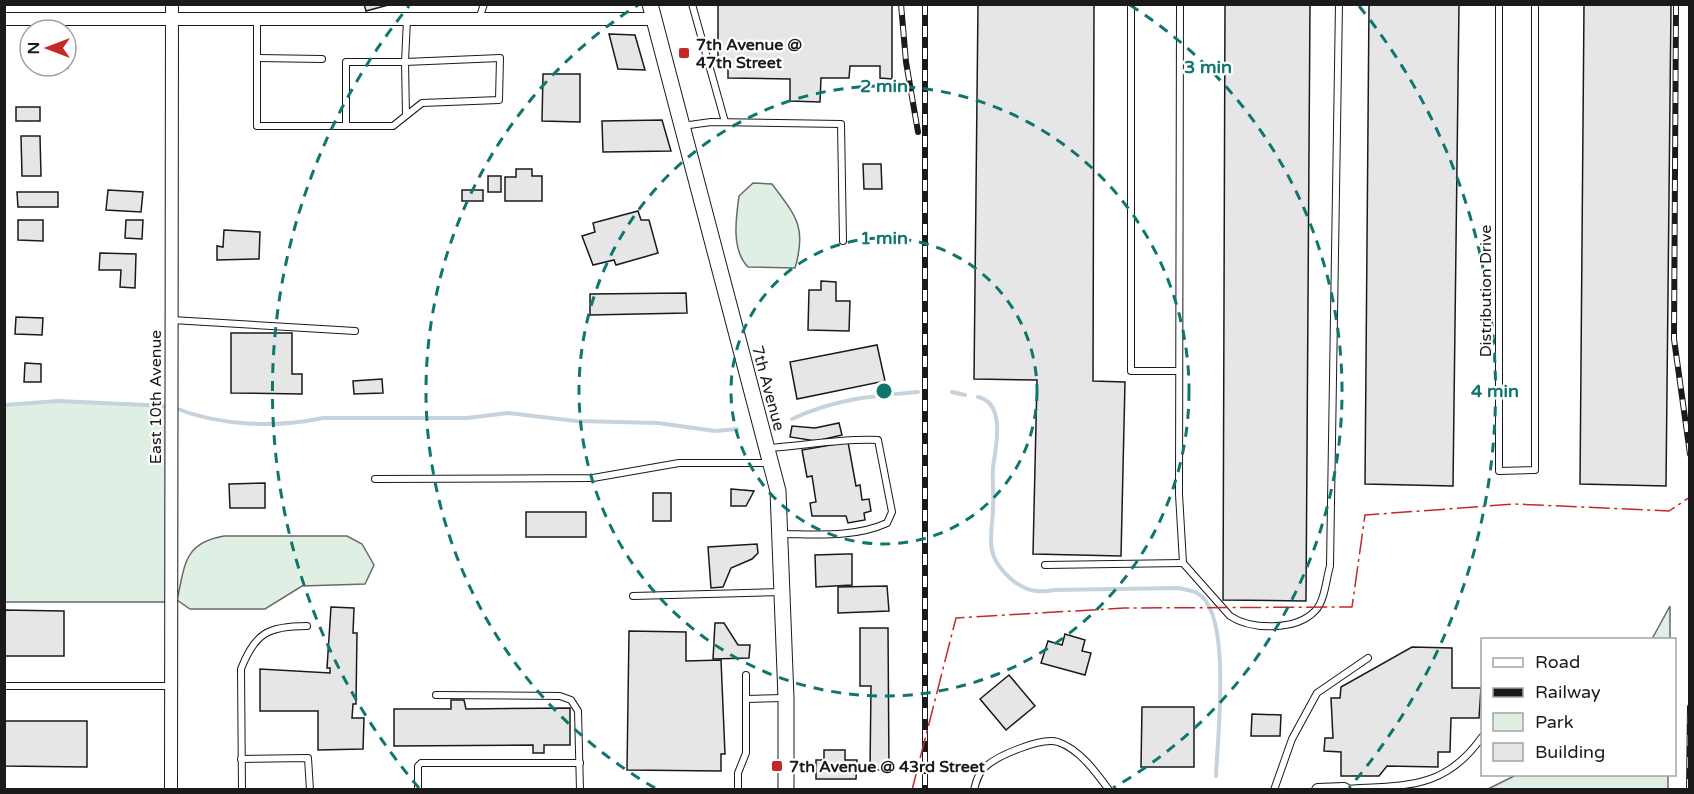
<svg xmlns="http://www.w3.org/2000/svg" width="1694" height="794" font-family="'Varela Round',sans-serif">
<rect width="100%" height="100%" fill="#fff"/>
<g fill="#e0efe3" stroke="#6a6a6a" stroke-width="1.5">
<path d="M753,183L772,184C796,216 807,227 795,268L748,267C731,250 736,218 739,196Z"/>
<path d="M58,401L167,405L168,602H5V405Z"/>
<path d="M224,536H347L362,544L374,565L365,584L302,586L265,609H190L177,600C185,566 183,543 224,536Z"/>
<path d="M1670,606V639H1652Z"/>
<path d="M1516,775H1668V789H1488Z"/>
</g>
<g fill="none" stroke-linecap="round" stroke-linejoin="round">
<g stroke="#c6d2dc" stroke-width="4">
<path d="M952,392L965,395"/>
<path d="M978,397C1006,403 996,447 993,467C992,480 994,495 993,508C993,521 989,537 992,550C994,562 1003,572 1012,580C1026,591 1037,593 1054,590L1179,588C1185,590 1192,590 1197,593C1233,611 1217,741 1216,776"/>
<path d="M4,405L58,401L168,406"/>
<path d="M175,408C220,426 276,428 323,418H467L508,413L576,421L658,423L715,431L737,429"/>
<path d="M792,419C835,399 871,396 918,392"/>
</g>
</g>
<g fill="#e6e6e6" stroke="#1a1a1a" stroke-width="1.5">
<path d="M364,4H392L366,11Z"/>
<path d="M718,4H892V79L880,78V66H850L849,78H821L820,102L790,101V79L728,78V67L718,66Z"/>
<path d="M978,4H1094L1093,381L1125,382L1121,556L1033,554L1037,380L974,379Z"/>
<path d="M1225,4H1310L1306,601L1223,600Z"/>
<path d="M1369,4H1459L1453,486L1365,484Z"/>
<path d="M1584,4H1671L1666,486L1580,484Z"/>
<path d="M609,34L635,35L645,70L618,69Z"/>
<path d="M27,40H30V61L28,62Z"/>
<path d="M66,40H69L68,68H53L66,66Z"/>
<path d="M543,74H580V122L542,121Z"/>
<rect x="16" y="107" width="24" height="14"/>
<path d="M662,120L671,151L603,152L602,121Z"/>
<path d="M21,136H40L41,176H22Z"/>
<path d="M863,164H881L882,189H864Z"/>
<path d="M516,169H532V176H542V201H505V177H516Z"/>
<rect x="488" y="176" width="13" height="16"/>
<path d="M108,190L143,192L141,212L106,210Z"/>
<rect x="462" y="190" width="21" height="11"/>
<path d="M17,192H58V207H18Z"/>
<path d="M638,211L641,220H649L658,253L616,265L614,260L593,265L582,236L595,232L593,223Z"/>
<path d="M18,220H43V241L18,240Z"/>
<path d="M126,220H143L142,239L125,238Z"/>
<path d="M224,230L260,232L259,259L217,260V246L223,247Z"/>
<path d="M100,253L136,254L135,288L120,287L121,270H99Z"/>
<path d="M821,281L836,282V301H850L849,331L808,330L809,290H821Z"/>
<path d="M686,293L687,313L590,315V294Z"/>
<path d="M16,317L43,318L42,335L15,334Z"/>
<path d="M231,333H292V374H302V394L231,393Z"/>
<path d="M877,345L885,381L797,399L790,362Z"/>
<path d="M25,363L41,364V382H24Z"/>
<path d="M382,379L383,393L354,394L353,381Z"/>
<path d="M839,423L842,435L816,441L790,437L792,426L815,428Z"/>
<path d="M848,442L856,486L860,485L862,500L869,499L871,511L864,513L865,520L848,523L846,516H812L810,503L816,502L812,476L807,477L802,450Z"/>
<path d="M265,483V508H230L229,484Z"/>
<path d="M731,489L754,491L746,506H731Z"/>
<rect x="653" y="493" width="18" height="28"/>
<rect x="526" y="512" width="60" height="25"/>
<path d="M757,544L758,553L752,559L731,568L723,587L711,588L708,547Z"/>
<path d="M846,554H852V585L816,587L815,555Z"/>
<path d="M887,586L889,611L838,613V587Z"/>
<path d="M331,607L354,608L353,633H357L356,704H353L352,718H364L363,749L318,750V711H260V669L330,673V668H327Z"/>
<path d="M4,610L64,611V656H4Z"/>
<path d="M715,623H724L738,645H750L749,658L713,659Z"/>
<path d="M860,628H888L889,770H870L871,686H860Z"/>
<path d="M629,631L686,632V661L721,660L725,754H721V771L627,770Z"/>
<path d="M1065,634L1085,640L1082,651L1091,653L1085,675L1041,663L1048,641L1062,645Z"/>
<path d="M1412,647L1452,648V688H1481L1479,718H1451L1450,752H1438V767L1387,766L1379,776H1341V752L1324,751L1325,738H1333L1331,698H1340L1341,687Z"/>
<path d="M1009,675L1035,706L1006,730L980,699Z"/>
<path d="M451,700H464L466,709L570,708V745H544V753H533V745L394,746V709H451Z"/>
<path d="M1142,707H1194V767H1141Z"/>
<path d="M1252,714L1281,715L1280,736H1251Z"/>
<path d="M4,721H87V767L4,766Z"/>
<path d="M824,750H845V760H857L856,779H816V760H824Z"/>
</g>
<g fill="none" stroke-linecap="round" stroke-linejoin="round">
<g stroke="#1a1a1a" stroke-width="8">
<g id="service">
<path d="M692,4L725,122"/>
<path d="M1131,4V371H1179"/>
<path d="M1180,4L1179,494L1183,563L1230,616C1251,630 1296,631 1315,611C1325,601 1326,579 1330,566L1339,4"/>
<path d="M1499,4V471L1535,470V4"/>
<path d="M257,19V126H393L422,103L499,100L500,58L405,62L406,115"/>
<path d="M479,19L484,4"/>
<path d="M258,58L322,59"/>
<path d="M346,126V62H405L407,19"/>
<path d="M682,126L711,122L841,124L843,241"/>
<path d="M172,320L355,331"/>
<path d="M767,448C805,446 840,438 878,440L892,512L887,523C854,538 815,534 780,534"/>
<path d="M375,479L593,478L679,463H770"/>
<path d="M1045,565L1183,563"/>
<path d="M633,596L782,592"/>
<path d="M4,686H171"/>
<path d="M436,695L560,696L571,700L578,711L580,790"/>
<path d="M746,699L785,698"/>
<path d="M241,759L308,758L310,790"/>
<path d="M1344,789C1404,785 1444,791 1482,737"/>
<path d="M242,790L241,669C255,633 268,626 307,626"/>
<path d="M418,790V766L421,763H580"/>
<path d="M738,790V773L746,753V675"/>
<path d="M974,790C976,782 978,774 984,768C996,756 1041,737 1058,742C1079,749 1096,772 1109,790"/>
<path d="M1274,790L1292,739L1317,693L1368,658"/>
</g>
</g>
<g stroke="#1a1a1a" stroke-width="14">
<g id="minor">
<path d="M4,19H654"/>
<path d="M171,790L172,4"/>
<path d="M1318,790L1344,789"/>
</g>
</g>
<g stroke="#1a1a1a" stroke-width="17">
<path id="tertiary" d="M650,4L778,491L786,698V790"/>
</g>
<use href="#service" stroke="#fff" stroke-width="6"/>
<use href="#minor" stroke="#fff" stroke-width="12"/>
<use href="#tertiary" stroke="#fff" stroke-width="15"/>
<g stroke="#1a1a1a" stroke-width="6">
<g id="rail">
<path d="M901,4L906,62L918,132"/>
<path d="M925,4V790"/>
<path d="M1676,4L1674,339L1690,454"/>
<path d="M1689,790L1690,707"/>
</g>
</g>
<use href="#rail" stroke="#fff" stroke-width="4" stroke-dasharray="11" stroke-linecap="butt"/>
<path stroke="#c62828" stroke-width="1.5" stroke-dasharray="21 4.5 3 4.5" stroke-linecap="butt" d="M912,790L956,618L1124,608L1352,607L1365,515L1515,504L1669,511L1690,497"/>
</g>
<g fill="none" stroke="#0f766e" stroke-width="3" stroke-dasharray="10 8">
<circle cx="884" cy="391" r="153"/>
<circle cx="884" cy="391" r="305"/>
<path d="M655 788A458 458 0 0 1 638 5M1130 5A458 458 0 0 1 1113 788"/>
<path d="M419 788A611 611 0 0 1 409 6M1359 6A611 611 0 0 1 1349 788"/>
</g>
<g fill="#c62828" stroke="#fff" stroke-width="2">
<rect x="678" y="47" width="12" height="12" rx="3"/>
<rect x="771" y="760" width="12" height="12" rx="3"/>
</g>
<g text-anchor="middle" stroke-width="4.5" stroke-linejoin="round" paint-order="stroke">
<g font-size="16" font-weight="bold" fill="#1a1a1a" stroke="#fff" text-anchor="start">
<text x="696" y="50">7th Avenue @<tspan x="696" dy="18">47th Street</tspan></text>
<text x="789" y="772">7th Avenue @ 43rd Street</text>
</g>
<g font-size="16" fill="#1a1a1a" stroke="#fff">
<text transform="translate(1485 291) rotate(-90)" y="6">Distribution Drive</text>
<text transform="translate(769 388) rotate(75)" y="6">7th Avenue</text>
<text transform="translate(155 397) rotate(-90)" y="6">East 10th Avenue</text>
</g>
</g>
<circle cx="884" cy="391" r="9" fill="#0f766e" stroke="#fff" stroke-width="3"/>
<g font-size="18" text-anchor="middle" font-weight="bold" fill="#0f766e" stroke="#fff" stroke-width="4.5" stroke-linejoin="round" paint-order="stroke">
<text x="1208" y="73">3 min</text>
<text x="884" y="92">2 min</text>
<text x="884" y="244">1 min</text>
<text x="1495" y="397">4 min</text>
</g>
<rect width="1694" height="794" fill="none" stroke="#1a1a1a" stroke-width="12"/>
<rect x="1481" y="638" width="195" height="138" fill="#ffffff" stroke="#a3a3a3" stroke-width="1.5"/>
<rect x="1493" y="658" width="30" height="9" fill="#ffffff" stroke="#a3a3a3" stroke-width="1.5"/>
<text x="1535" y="668" font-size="18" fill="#1a1a1a">Road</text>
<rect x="1493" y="688" width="30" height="9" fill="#1a1a1a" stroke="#a3a3a3" stroke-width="1.5"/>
<text x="1535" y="698" font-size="18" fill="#1a1a1a">Railway</text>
<rect x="1493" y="713" width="30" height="18" fill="#e0efe3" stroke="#a3a3a3" stroke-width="1.5"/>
<text x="1535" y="728" font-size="18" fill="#1a1a1a">Park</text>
<rect x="1493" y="743" width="30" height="18" fill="#e6e6e6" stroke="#a3a3a3" stroke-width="1.5"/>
<text x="1535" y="758" font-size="18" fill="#1a1a1a">Building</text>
<g transform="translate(48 48) rotate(270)"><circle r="28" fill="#ffffff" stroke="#a3a3a3" stroke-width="1.5"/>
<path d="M0-4.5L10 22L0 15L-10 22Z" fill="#c62828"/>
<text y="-9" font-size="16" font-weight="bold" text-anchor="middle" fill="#1a1a1a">N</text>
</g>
</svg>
